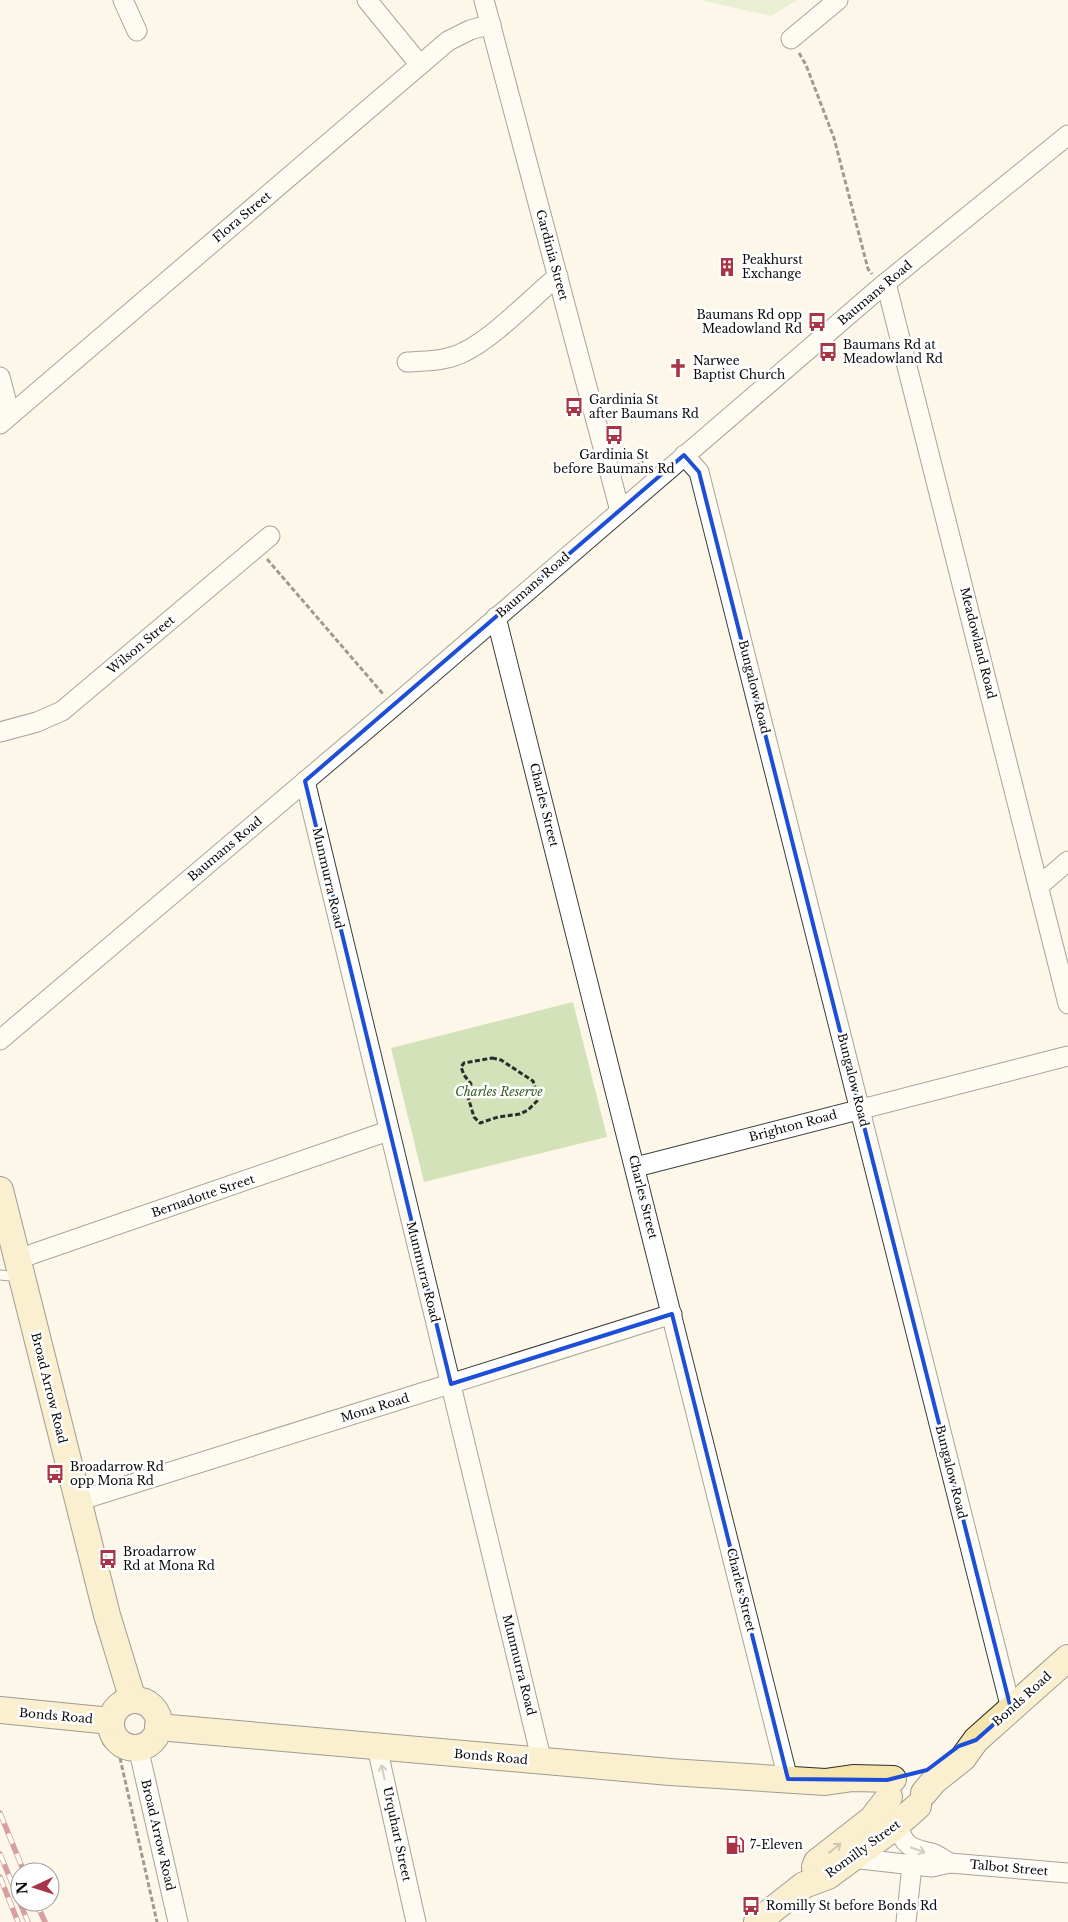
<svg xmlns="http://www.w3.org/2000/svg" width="1068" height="1922" font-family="'Libre Baskerville',serif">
<rect width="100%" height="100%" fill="#fdf7ea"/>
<g fill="#d3e2b9">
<path d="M701,0H797L771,16Z"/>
<path d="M573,1002L607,1137L424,1182L391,1048Z"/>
</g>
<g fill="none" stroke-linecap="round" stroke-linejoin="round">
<g stroke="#3d3d3d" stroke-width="11">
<path id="lane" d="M0,1275L19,1277"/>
</g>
<g stroke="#3d3d3d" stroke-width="21">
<g id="street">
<path d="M123,0L137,31"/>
<path d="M367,0L420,65"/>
<path d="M484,0L620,511"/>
<path d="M791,39L838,0"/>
<path d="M886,283L1068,1004"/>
<path d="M407,362C426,361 447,361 464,352C496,336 530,299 558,276"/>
<path d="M0,377L10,415"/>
<path d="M0,424L448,41L470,30L491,24"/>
<path d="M684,455L699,472L1011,1709"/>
<path d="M496,617L788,1779"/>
<path d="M0,732L37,722L62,711L270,536"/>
<path d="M305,781L542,1762"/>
<path d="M1040,885L1068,861"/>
<path d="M0,1040L394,706L882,286L1068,135"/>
<path d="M636,1167L1068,1056"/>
<path d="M18,1259L388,1131"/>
<path d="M78,1501L672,1314"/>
<path d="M138,1747L178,1922"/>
<path d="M377,1747L416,1922"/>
<path d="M899,1824C901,1845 912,1849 932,1853C938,1855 944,1860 950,1863"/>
<path d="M851,1858L932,1867L950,1863L1068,1873"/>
<path d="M906,1922L912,1865"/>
</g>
</g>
<g stroke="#2c2c2c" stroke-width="28">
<g id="secondary">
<path d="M0,1190L107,1615L133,1700"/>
<circle cx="135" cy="1724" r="24"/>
<path d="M0,1710L111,1721"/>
<path d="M158,1727L670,1772L825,1782L853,1778L893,1779"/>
<path d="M924,1793L934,1781L963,1758L976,1740L1068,1658"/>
<path d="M815,1867L817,1862L872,1819L889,1797"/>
<path d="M757,1922L804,1885L828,1876L892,1829L918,1806"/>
</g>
</g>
<g stroke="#2c2c2c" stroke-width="3" stroke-dasharray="5 2.5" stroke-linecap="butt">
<path d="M799,53L806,65L834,138L868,269L872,274"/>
<path d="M636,467L643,461"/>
<path d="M267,559L383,694"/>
<path d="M492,1058L501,1060L533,1081L538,1096L537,1101L528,1110L520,1114L498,1117L480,1123L474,1117L468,1097L471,1084L464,1075L461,1067L464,1063Z"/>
<path d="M103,1743L120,1758L157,1922"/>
</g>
<use href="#lane" stroke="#fff" stroke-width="9"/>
<use href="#street" stroke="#fff" stroke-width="19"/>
<use href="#secondary" stroke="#f5e5ad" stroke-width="26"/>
<g stroke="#a93447" stroke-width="5.5">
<g id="rail">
<path d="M0,1813L24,1872"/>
<path d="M0,1854L28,1922"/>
<path d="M0,1877L18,1922"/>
<path d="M36,1902L45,1922"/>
</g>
</g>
<use href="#rail" stroke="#fff" stroke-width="4" stroke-dasharray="11" stroke-linecap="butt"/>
</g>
<defs><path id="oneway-shaft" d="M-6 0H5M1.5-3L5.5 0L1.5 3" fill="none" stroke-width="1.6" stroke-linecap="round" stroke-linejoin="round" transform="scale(1.25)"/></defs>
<g stroke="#9d9d9d">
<use href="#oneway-shaft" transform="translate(383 1772) rotate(-102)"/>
<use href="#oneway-shaft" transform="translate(918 1850) rotate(19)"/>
</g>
<use stroke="#978d6c" href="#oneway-shaft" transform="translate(835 1848) rotate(-39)"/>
<path d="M0 0H1068V1922H0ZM684,455L699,472L1011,1709L976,1740L959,1746L927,1770L887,1780L788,1779L672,1314L451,1384L305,781Z" fill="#fdf7ea" fill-opacity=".55" fill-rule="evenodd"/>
<path fill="none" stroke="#1d4ed8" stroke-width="4" stroke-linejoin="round" d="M684,455L699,472L1011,1709L976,1740L959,1746L927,1770L887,1780L788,1779L672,1314L451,1384L305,781Z"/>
<defs>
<g id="building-bare" transform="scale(1.5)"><path d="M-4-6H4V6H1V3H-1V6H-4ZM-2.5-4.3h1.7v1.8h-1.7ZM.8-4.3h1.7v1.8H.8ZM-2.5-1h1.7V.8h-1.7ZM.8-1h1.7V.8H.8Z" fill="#a93447" stroke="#fff" stroke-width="2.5" paint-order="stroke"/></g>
<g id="bus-bare" transform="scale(1.5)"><path d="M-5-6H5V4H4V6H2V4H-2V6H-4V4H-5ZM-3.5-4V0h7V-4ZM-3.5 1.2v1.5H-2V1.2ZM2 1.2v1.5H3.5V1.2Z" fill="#a93447" stroke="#fff" stroke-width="2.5" paint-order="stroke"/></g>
<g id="church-bare" transform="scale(1.5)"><path d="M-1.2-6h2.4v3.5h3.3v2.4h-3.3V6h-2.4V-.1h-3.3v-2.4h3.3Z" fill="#a93447" stroke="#fff" stroke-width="2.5" paint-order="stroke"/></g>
<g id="fuel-bare" transform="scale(1.5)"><path d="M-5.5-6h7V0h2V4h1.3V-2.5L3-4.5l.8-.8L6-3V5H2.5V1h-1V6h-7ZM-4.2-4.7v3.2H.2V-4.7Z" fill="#a93447" stroke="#fff" stroke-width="2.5" paint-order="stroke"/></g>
</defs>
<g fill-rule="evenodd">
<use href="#building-bare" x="727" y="267"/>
<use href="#bus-bare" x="817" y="322"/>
<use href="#bus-bare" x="828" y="352"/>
<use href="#church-bare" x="678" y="368"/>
<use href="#bus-bare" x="574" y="407"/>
<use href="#bus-bare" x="614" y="435"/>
<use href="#bus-bare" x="55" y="1474"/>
<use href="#bus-bare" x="108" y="1559"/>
<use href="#fuel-bare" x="735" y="1845"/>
<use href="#bus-bare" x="751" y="1906"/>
</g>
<g text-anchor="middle" stroke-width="5" stroke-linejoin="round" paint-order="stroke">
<g font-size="12" fill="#0a0a0a" stroke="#fff">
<text transform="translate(242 217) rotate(-40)" y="4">Flora Street</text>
<text transform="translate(552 255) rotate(75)" y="4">Gardinia Street</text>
<text transform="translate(875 293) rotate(-40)" y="4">Baumans Road</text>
<text transform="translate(533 585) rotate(-41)" y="4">Baumans Road</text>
<text transform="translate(978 643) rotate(76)" y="4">Meadowland Road</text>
<text transform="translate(141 645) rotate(-40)" y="4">Wilson Street</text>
<text transform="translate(754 687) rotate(76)" y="4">Bungalow Road</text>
<text transform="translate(544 805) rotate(76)" y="4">Charles Street</text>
<text transform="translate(225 849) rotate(-40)" y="4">Baumans Road</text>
<text transform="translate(328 878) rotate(77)" y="4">Munmurra Road</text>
<text transform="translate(853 1080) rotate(76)" y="4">Bungalow Road</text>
<text transform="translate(793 1126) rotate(-15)" y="4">Brighton Road</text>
<text transform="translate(203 1196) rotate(-19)" y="4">Bernadotte Street</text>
<text transform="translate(643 1197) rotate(76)" y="4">Charles Street</text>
<text transform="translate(423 1272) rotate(76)" y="4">Munmurra Road</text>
<text transform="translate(49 1388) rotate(76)" y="4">Broad Arrow Road</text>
<text transform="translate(375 1408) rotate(-17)" y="4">Mona Road</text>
<text transform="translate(951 1472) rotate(76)" y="4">Bungalow Road</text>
<text transform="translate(741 1590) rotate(76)" y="4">Charles Street</text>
<text transform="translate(519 1665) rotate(76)" y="4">Munmurra Road</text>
<text transform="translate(1022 1699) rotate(-42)" y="4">Bonds Road</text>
<text transform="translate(56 1716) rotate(5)" y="4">Bonds Road</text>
<text transform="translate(491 1757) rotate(5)" y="4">Bonds Road</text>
<text transform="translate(397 1834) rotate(78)" y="4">Urquhart Street</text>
<text transform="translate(158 1835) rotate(77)" y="4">Broad Arrow Road</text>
<text transform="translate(863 1849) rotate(-36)" y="4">Romilly Street</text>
<text transform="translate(1009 1868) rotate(5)" y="4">Talbot Street</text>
</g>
<g font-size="12" fill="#0a0a0a" stroke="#fff" text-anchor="start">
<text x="742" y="264">Peakhurst<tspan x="742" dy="14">Exchange</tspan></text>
<text x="802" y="319" text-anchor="end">Baumans Rd opp<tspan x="802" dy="14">Meadowland Rd</tspan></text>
<text x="843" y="349">Baumans Rd at<tspan x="843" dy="14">Meadowland Rd</tspan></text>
<text x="693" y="365">Narwee<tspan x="693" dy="14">Baptist Church</tspan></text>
<text x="589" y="404">Gardinia St<tspan x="589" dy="14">after Baumans Rd</tspan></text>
<text x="614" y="459" text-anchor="middle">Gardinia St<tspan x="614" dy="14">before Baumans Rd</tspan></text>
<text x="70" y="1471">Broadarrow Rd<tspan x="70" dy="14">opp Mona Rd</tspan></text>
<text x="123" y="1556">Broadarrow<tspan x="123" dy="14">Rd at Mona Rd</tspan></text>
<text x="750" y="1849">7-Eleven</text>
<text x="766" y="1910">Romilly St before Bonds Rd</text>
</g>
<g font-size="12" font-style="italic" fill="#355a23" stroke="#fff">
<text x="499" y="1096">Charles Reserve</text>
</g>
</g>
<g transform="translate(35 1887) rotate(266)"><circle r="24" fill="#ffffff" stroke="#9d9d9d"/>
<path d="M0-4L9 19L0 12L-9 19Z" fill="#a93447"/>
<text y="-8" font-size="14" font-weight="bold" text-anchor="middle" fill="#0a0a0a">N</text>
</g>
</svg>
